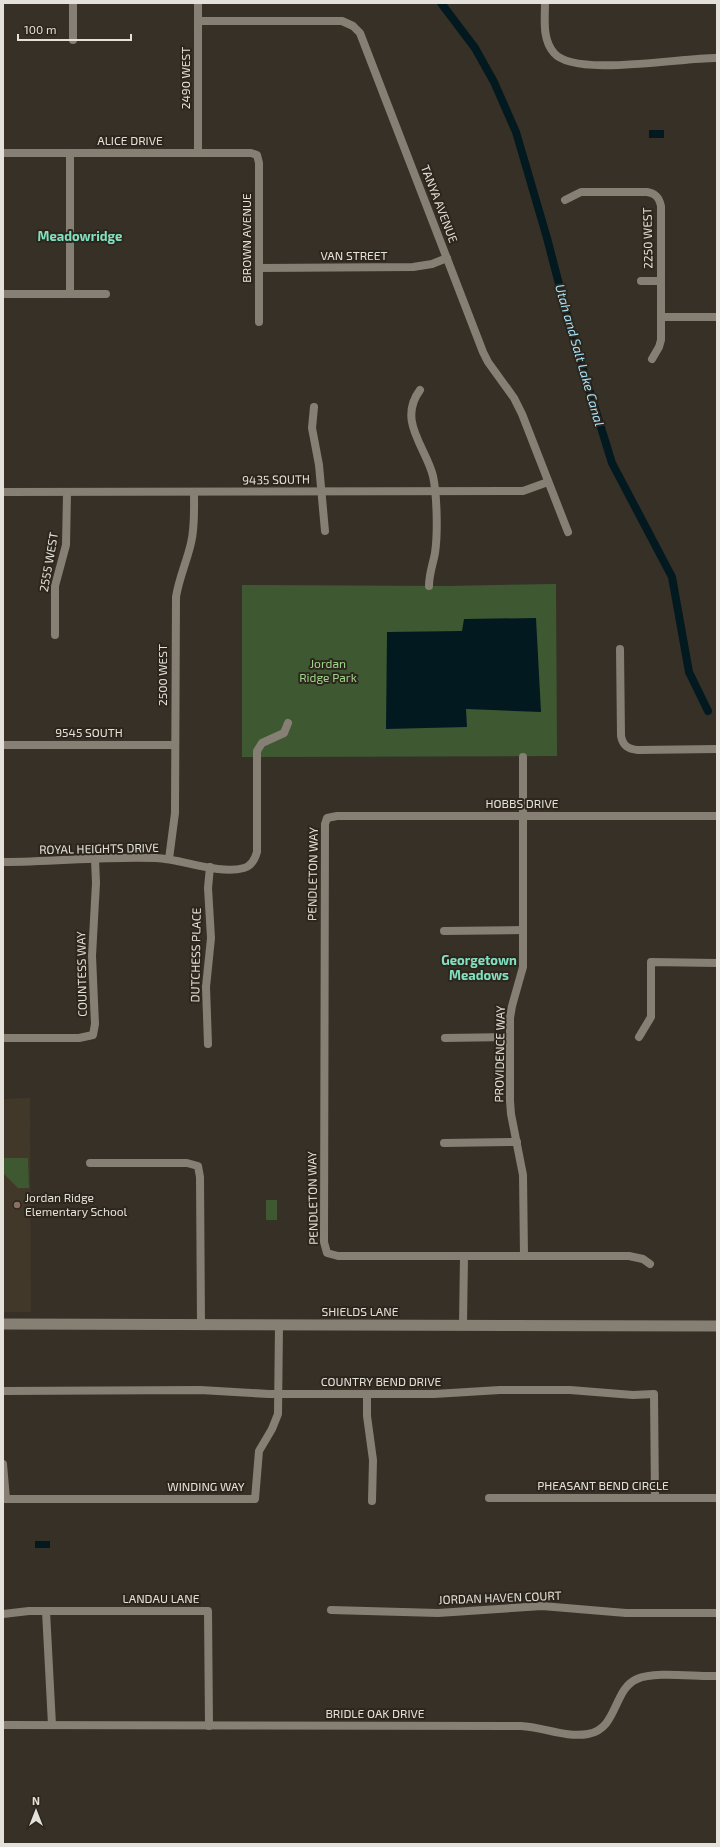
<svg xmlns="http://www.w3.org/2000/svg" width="720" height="1847" font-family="'Exo 2',sans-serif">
<rect width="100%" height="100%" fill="#363026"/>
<path fill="#413829" d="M30,1098L31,1312H3V1099Z"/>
<g fill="#3e5932">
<path d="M556,584L557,756L242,757V585L446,586Z"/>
<path d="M3,1158H28L29,1188H18L3,1173Z"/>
<rect x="266" y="1200" width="11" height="20"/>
</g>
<g fill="#021920">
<rect x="649" y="130" width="15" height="8"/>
<path d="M536,618L541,712L466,709L467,727L386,729L387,632L462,631L464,619Z"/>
<rect x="35" y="1541" width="15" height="7"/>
</g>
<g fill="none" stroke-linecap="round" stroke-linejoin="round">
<path stroke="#021920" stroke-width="8" d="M441,3L475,48L494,82L516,132L547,238L572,334L612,463L672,577L689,672L708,711"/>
<g stroke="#867f74" stroke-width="8">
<path d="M198,3V153"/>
<path d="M545,3C545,20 542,39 554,53C575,78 684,57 717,58"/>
<path d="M198,21H342L353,26L360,33L483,352L488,362L514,398L522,414L568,532"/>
<path d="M73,40V3"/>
<path d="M3,153H251L257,155L259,163V322"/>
<path d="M565,200L581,192H647C655,193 659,197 661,206V340L659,347L652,359"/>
<path d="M259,268L413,267L432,264L447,258"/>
<path d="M641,281H661"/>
<path d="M3,294H106"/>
<path d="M70,294V153"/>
<path d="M661,317H717"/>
<path d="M420,390C397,421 426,447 433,476C437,495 438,533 435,553C433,564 429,574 429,586"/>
<path d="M314,407L312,428L319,465L325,531"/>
<path d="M3,492L523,491L548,482"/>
<path d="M55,635V586L66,545L67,493"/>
<path d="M620,649L621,736C623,746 628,749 638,750L717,749"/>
<path d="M3,745H175"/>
<path d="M523,757V967L512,1006L510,1018V1101L511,1114L523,1175L524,1256"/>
<path d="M169,859L175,813L176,597C179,578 187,561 191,543C195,527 194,509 194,493"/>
<path d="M3,862C54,862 105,856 156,858C182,859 219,875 244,868C251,866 255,859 257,852V751L262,743L284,733L288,723"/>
<path d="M444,931L523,930"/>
<path d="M639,1037L651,1017V962L717,963"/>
<path d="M3,1038H79L93,1035L95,1024L92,956L96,883L95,859"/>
<path d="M445,1038L510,1037"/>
<path d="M208,1044L206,987L211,938L208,888L210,867"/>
<path d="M444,1143L517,1142"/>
<path d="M90,1163H187L198,1166L200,1177L201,1325"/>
<path d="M650,1264L643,1259L629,1256H338L327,1253L324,1242L325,824L327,818L337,816H717"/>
<path d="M463,1325L464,1256"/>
<path d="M3,1391L200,1390L269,1394H434L500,1390H570L633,1395L654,1394L655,1498"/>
<path d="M367,1394V1416L373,1460L372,1501"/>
<path d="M3,1464L6,1499"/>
<path d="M489,1498H717"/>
<path d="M3,1499H255L259,1451L272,1429L278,1414L279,1325"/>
<path d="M331,1610L438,1613L542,1606L626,1613H717"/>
<path d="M46,1611L52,1725"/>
<path d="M3,1614L29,1611H208L209,1726"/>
<path d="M3,1725L521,1726C543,1727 566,1738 588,1734C618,1729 613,1689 637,1679C655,1671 696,1677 717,1676"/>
</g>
<path stroke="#867f74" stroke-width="11" d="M3,1324L717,1326"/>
</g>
<circle fill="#8d6e63" stroke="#2c261d" stroke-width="1.5" cx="17" cy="1205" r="4"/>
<g text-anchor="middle" stroke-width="4" stroke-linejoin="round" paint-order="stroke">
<g font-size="12" fill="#e4e1da" stroke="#2c261d">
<text transform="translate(186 78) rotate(-90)" y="4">2490 WEST</text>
<text x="130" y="145">ALICE DRIVE</text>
<text transform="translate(439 204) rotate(69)" y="4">TANYA AVENUE</text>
<text transform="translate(247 238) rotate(-90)" y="4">BROWN AVENUE</text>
<text transform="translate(648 238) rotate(-91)" y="4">2250 WEST</text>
<text x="354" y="260">VAN STREET</text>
<text transform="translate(276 480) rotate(-1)" y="4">9435 SOUTH</text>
<text transform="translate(49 562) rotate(-80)" y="4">2555 WEST</text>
<text transform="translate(163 675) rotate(-90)" y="4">2500 WEST</text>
<text x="89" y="737">9545 SOUTH</text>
<text x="522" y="808">HOBBS DRIVE</text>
<text transform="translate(99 849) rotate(-1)" y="4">ROYAL HEIGHTS DRIVE</text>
<text transform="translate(313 874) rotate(-89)" y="4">PENDLETON WAY</text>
<text transform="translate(196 955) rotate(-89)" y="4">DUTCHESS PLACE</text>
<text transform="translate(82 974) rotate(-91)" y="4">COUNTESS WAY</text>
<text transform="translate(500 1054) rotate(-89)" y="4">PROVIDENCE WAY</text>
<text transform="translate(313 1198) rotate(-91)" y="4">PENDLETON WAY</text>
<text x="360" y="1316">SHIELDS LANE</text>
<text x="381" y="1386">COUNTRY BEND DRIVE</text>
<text x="603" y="1490">PHEASANT BEND CIRCLE</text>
<text x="206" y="1491">WINDING WAY</text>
<text transform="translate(500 1598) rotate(-2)" y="4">JORDAN HAVEN COURT</text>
<text x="161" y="1603">LANDAU LANE</text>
<text x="375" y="1718">BRIDLE OAK DRIVE</text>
</g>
<g font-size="12" fill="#a0d58a" stroke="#2c261d">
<text x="328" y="668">Jordan<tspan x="328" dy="14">Ridge Park</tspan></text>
</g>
<g font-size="12" fill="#e4e1da" stroke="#2c261d" text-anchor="start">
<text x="25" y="1202">Jordan Ridge<tspan x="25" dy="14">Elementary School</tspan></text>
</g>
<g font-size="13" font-weight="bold" fill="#83e1c2" stroke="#2c261d">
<text x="80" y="241">Meadowridge</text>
<text x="479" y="965">Georgetown<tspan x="479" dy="15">Meadows</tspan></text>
</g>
<g font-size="13" font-style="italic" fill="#a6e3f9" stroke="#2c261d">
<text transform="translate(580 355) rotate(74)" y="5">Utah and Salt Lake Canal</text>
</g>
</g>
<rect width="720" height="1847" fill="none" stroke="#e4e1da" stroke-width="8"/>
<g transform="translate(36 1811)" stroke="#2c261d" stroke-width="3" paint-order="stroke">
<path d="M0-3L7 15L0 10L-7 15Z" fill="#e4e1da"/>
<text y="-6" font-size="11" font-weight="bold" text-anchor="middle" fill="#e4e1da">N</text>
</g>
<path d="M18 34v6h113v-6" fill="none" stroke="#e4e1da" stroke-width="2"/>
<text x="24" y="34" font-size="12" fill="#e4e1da" stroke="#2c261d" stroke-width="3" paint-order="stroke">100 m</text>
</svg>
